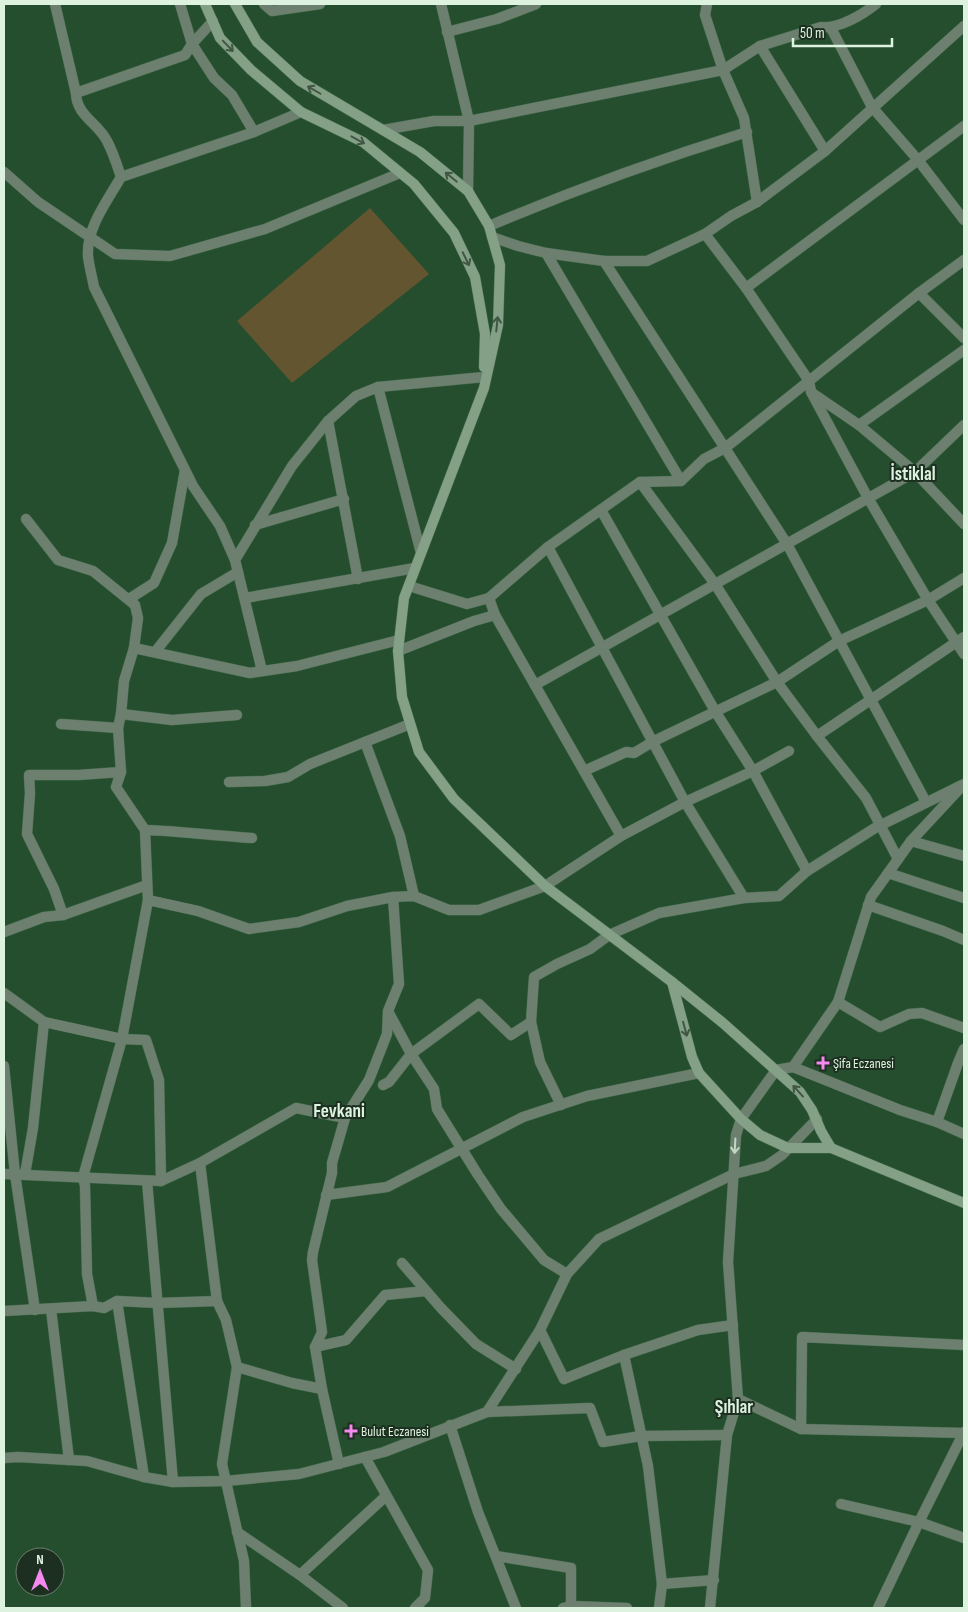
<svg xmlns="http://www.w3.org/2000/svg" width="968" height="1612" font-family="'Sofia Sans Condensed',sans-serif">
<rect width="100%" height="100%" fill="#254e2e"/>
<path fill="#635530" d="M370,208L429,274L292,383L237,321Z"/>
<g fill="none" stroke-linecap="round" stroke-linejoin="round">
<g stroke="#466c4e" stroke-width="11">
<g id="minor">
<path d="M55,4L76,93C76,115 98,123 107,141C113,152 117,165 121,177"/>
<path d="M180,4L192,44L214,78L232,95L254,132"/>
<path d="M264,4L272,11L320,4"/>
<path d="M441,4L469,121L468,191"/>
<path d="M707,4L705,15L723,70L744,118L757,202"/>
<path d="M831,28L872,107L918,160L964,220"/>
<path d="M447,32L497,19L536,4"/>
<path d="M760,46L825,151"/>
<path d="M76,93L185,55L192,44L213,21"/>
<path d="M383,130L434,121H469L723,70L760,46L821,27C839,29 862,15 876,4"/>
<path d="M4,172L38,202L115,254L170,256L265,229L400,173"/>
<path d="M489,226C574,190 660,159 747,132"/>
<path d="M705,234L746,288L809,381L811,392L868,498L928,600L964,654"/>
<path d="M492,237L518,246L546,253L604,261H647L705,234L731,216L757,202L825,151L964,26"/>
<path d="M546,253L681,481"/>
<path d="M604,261L787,544L926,802"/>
<path d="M746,288L964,126"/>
<path d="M919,293L964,338"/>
<path d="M378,387L421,553"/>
<path d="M812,393L859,425L915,472L964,524"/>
<path d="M328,421L358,579"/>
<path d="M859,425L964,350"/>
<path d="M640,482L715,584L777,682L817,736L866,798L898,859"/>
<path d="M601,510L715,711L753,771L807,871"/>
<path d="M26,519L58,560L93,571L135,605L138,618L134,648"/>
<path d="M255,525L344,499"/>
<path d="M548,547L685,802L744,898"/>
<path d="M235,560L292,466L328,421L356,396L378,387L484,377"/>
<path d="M409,586L467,604L489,598L548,547L640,482L681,481L704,459L725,448L919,293L964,260"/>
<path d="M245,598L415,568"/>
<path d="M489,598L495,615L621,836"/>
<path d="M129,599L154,583L172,543L185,470"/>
<path d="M398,651L474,621L495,615"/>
<path d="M155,652L201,594L238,572"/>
<path d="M262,671L235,560L220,526L193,486L94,287C92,276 89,266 88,256C86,228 108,200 121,177L254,132L301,112"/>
<path d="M535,685L915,472L964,425"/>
<path d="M121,714L172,720L237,715"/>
<path d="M61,724L118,728"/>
<path d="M817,736L964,637"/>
<path d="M365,742L400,836L414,896"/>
<path d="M584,771L626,752L634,753L654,741L777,682L839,641L928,600L964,578"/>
<path d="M121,772L118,728L121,714L124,681L134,648L250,673L297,666L399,640"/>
<path d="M229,782L265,781L288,777L310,764L410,724"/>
<path d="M145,830C181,831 216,836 252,838"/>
<path d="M911,841L964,856"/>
<path d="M888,873L964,898"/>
<path d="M148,900L198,911L249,929L299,922L347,906L393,897L414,896L449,910H479L545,886L621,836L685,802L753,771L789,751"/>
<path d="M868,905L943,931L964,940"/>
<path d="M63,915L54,889L27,834L30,793L29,775H78L121,772L116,787L145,830L148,900L122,1039L83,1177L85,1186L87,1274L93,1306"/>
<path d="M4,932L44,917L63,915L147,885"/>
<path d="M4,993L44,1022L122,1039L146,1040L159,1080L161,1181"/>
<path d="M838,1002L880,1027L909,1014L922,1013L964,1028"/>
<path d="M389,1013L411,1054L434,1089L437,1109L478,1175L501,1209L544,1260L567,1274"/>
<path d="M531,1022L540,1062L561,1105"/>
<path d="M4,1066L15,1174L35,1310"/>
<path d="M383,1085L389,1082L411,1054L479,1004L511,1035L531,1022L534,977L557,964L590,949L609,935L659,913L744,898L779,896L807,871L875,828L962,785"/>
<path d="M937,1122L958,1063L964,1049"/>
<path d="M200,1163L217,1301L226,1320L237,1367L222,1464L244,1561L246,1608"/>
<path d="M4,1174L161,1181L200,1163L296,1108L345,1118"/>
<path d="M25,1174L33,1128L44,1022"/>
<path d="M147,1181L173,1482"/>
<path d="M326,1195L387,1187L523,1117L587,1096L699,1073"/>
<path d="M402,1263L441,1308L476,1344L516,1369"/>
<path d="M117,1301L144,1477"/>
<path d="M51,1309L69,1460"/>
<path d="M4,1311L93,1306L104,1308L117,1301L158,1303L217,1301"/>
<path d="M540,1330L564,1379L624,1355L698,1330L733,1325"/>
<path d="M315,1347L346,1340L385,1295L426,1291"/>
<path d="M624,1355L648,1466L662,1584L659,1608"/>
<path d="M237,1367L292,1383L322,1389"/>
<path d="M738,1399L801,1429L964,1433"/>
<path d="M487,1412L590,1408L603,1442L641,1436L727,1435"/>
<path d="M801,1429L802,1337L964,1345"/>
<path d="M365,1457L428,1570L425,1598L415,1608"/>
<path d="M339,1464L322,1389L315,1347L322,1332L312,1260L313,1252L332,1173V1163L345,1118L369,1080L387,1034L388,1011L399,984L393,897"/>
<path d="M841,1504L919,1522L964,1538"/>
<path d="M237,1532L300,1575L343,1608"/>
<path d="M496,1556L571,1568V1606"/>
<path d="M300,1575L386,1496"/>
<path d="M662,1584L714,1580"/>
<path d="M563,1608L571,1606L627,1608"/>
</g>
</g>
<g stroke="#466c4e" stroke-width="11">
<g id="tertiary">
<path d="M793,1067L900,1110L937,1122L964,1134"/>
<path d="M450,1425L478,1512L516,1608"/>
<path d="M4,1458L18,1457L87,1461L144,1477L173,1482L226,1481L299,1474L384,1452L487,1412L540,1330L567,1274L599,1239L734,1174L766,1166L782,1155L817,1119"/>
<path d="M710,1608L727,1435L738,1399L728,1262L736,1135L741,1119L776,1070L793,1067L838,1002L871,897L911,841L964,784"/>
<path d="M878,1608L919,1522L964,1432"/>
</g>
</g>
<g stroke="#466c4e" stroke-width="11">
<g id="secondary">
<path d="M205,4L220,38L251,70L301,112L363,142L414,184L454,233L475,277L485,334L484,367"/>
<path d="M235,4L257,42L300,81L420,152L468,191L489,226L500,265L498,325L484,388L404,598L398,651L402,697L419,752L454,799L545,886L672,982L723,1023L800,1092L812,1110L821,1131L831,1148"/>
<path d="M672,982L692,1057L699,1073L741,1119L760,1135L788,1148H831L964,1203"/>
</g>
</g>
<use href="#minor" stroke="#6d8070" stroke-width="10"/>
<use href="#tertiary" stroke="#6d8070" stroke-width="10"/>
<use href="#secondary" stroke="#84a188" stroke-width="10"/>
</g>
<defs><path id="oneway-shaft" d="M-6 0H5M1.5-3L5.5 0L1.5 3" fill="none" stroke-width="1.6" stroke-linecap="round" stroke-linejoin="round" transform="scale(1.25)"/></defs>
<g stroke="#415744">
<use href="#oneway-shaft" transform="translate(228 46) rotate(46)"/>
<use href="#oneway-shaft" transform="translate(314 90) rotate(-150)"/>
<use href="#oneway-shaft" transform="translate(358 140) rotate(29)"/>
<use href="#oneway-shaft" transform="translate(451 177) rotate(-141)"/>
<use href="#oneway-shaft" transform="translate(466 259) rotate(64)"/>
<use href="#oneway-shaft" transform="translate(497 324) rotate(-84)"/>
<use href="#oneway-shaft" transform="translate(685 1029) rotate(75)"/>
<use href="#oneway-shaft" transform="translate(798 1091) rotate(-132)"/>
</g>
<use stroke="#c1d6c3" href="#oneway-shaft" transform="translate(735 1146) rotate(93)"/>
<g fill="#f589ef" stroke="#1d2f20" stroke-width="2">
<path d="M820.5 1055.5h5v5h5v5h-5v5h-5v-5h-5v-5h5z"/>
<path d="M348.5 1423.5h5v5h5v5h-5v5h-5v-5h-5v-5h5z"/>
</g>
<g text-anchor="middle" stroke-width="4" stroke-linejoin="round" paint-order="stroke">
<g font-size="14" fill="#ddf3df" stroke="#1d2f20" text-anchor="start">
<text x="833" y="1068">Şifa Eczanesi</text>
<text x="361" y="1436">Bulut Eczanesi</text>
</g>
<g font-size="19" font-weight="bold" fill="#ddf3df" stroke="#1d2f20">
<text x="913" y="480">İstiklal</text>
<text x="339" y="1117">Fevkani</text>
<text x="734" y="1413">Şıhlar</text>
</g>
</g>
<rect width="968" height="1612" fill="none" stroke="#ddf3df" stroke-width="10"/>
<g transform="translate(40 1572)"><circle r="24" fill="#1d2f20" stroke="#6a7d6c"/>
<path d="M0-4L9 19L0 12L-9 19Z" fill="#f589ef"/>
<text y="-8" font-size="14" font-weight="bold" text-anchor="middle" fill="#ddf3df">N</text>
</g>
<path d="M793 38v8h99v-8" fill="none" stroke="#ddf3df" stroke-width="2.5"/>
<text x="800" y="38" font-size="15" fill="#ddf3df" stroke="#1d2f20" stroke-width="4" paint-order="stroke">50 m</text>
</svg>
